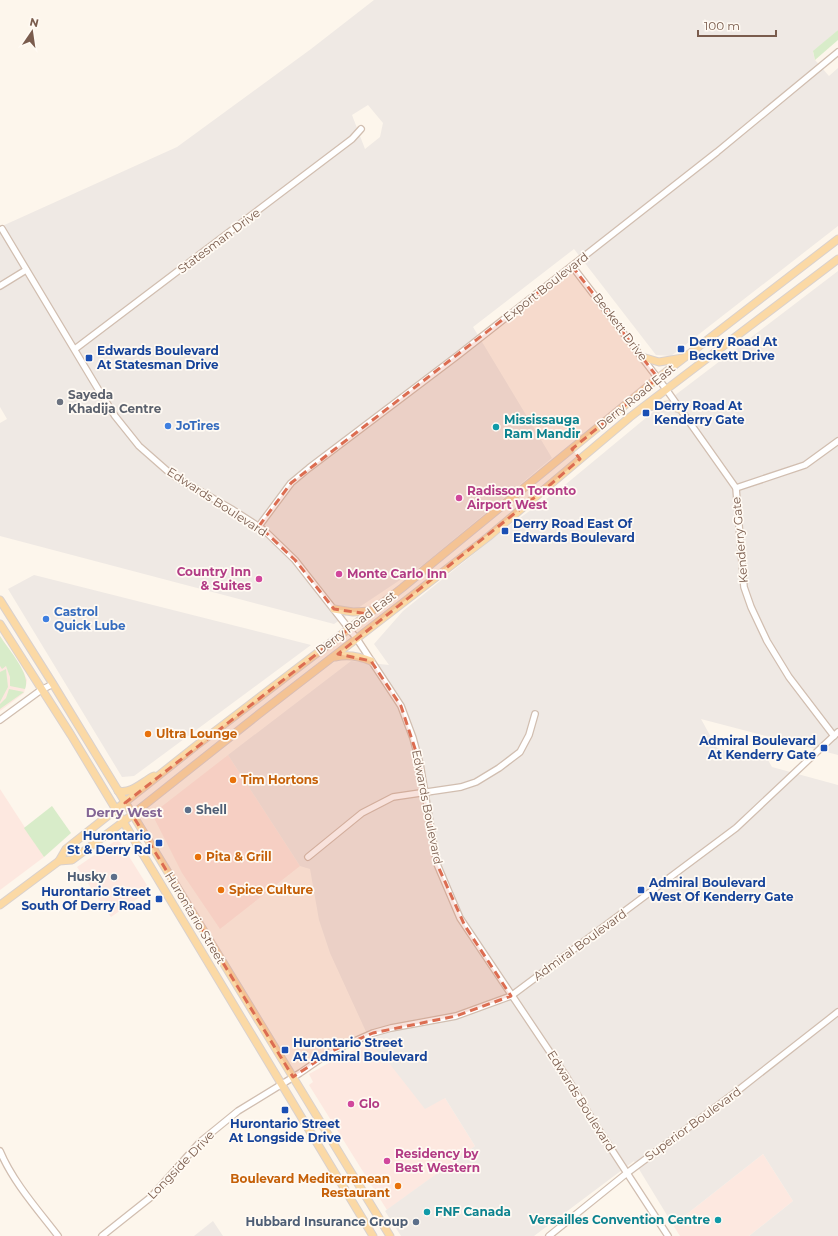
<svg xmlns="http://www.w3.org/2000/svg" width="838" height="1236" font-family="Montserrat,sans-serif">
<rect width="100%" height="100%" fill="#fdf6ec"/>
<g fill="#fde8e0">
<path d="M0,636L24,673L27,680L24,693L0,711Z"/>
<path d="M228,755L300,866L220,929L182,873L152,814Z"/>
<path d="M0,789L44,857L0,890Z"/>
<path d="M118,839L150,890L111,917L77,867Z"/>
<path d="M371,1043L373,1047L389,1063L445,1098L475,1146L387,1210L309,1085L313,1082L309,1074L341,1056Z"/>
<path d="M763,1154L793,1201L749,1236H680L673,1225Z"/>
</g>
<g fill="#efe9e4" fill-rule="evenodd">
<path d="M374,0H838V30L813,52L815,60L829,76L838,68V226L671,356L656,355L574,249L473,327L552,458L424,564L334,624L0,536V423L7,419L0,407V227L177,147L311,49ZM368,105L383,123L380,137L365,149L352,115Z"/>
<path d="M838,271V755L701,719L717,748L768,760L772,767L838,785V1236H749L793,1201L763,1154L673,1225L634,1161L534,1236H401L385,1211L475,1146L445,1098L425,1109L389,1063L373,1047L330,953L319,920L310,869L300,866L228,755L351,661L389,665L374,644L403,611L506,528L560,489L653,412Z"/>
<path d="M34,575L311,645L134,776L122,777L8,589Z"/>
<path d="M213,1221L223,1236H194Z"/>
</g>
<g fill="#d8ecc9">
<path d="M838,30V40L815,60L813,51Z"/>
<path d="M0,636C8,649 32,675 25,689L10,686V677L6,666L2,669L0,666Z"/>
<path d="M6,669L8,687L0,702V672Z"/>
<path d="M9,689L24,692L0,709V704L6,698Z"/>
<path d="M52,806L71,833L44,857L24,828Z"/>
</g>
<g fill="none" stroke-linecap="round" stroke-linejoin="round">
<g stroke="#d1beb0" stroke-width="8">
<g id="minor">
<path d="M2,229L98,389L115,416L139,446L172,475L233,510L264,530L295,560L357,639L401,706L413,738L420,764L437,864L460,918L566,1076L597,1127L668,1236"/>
<path d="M572,266L666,389L736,488L744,587L751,607L767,641L789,677L834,736"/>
<path d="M0,286L26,270"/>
<path d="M75,349L352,139L361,129"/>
<path d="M736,488L805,465L838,441"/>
<path d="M259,526L291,483L309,468L457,356L717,152L838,52"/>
<path d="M0,720L41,690L53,684"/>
<path d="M308,857L362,813L393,797L461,787L476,782L499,768L520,752L529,735L535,714"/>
<path d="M0,1151C13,1182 38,1210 58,1236"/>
<path d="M102,1236L151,1197L200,1142L238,1111L300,1073L332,1051L373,1033L391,1028L456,1016L511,996L736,828L838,732"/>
<path d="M549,1236L627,1173L736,1092L838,1012"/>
</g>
</g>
<g stroke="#dad1cd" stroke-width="9">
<g id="major">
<path d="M642,357L659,362L683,358"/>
<path d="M644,407L668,405L682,410"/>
<path d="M0,600L53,684L390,1236"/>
<path d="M334,609L353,612L372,611"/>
<path d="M0,624L71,735L373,1236"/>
<path d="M335,657C348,654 359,656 371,661"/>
<path d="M118,791C132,794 142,782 154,776"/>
<path d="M59,861L72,860L123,822L259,714L488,537L630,417L838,259"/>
<path d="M0,905L59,861L66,849L197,745L402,588L658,378L838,239"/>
</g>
</g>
<use href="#minor" stroke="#fff" stroke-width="5.5"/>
<use href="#major" stroke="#fbd9a5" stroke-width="7"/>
</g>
<path fill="#dc6d51" fill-opacity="0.2" stroke="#dc6d51" stroke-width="3" stroke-dasharray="8 5" stroke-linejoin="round" d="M572,266L658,378L572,449L580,459L544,490L338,654L371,661L401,706L420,764L437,864L465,926L511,996L456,1016L373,1033L332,1051L293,1077L125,803L368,614L334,609L295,560L259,526L291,483Z"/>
<g fill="#1a4fb4" stroke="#fffaf3" stroke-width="1.5">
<rect x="677" y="345" width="8" height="8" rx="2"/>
<rect x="85" y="354" width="8" height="8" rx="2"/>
<rect x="642" y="409" width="8" height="8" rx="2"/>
<rect x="501" y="527" width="8" height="8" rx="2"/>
<rect x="820" y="744" width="8" height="8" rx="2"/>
<rect x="155" y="839" width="8" height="8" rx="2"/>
<rect x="637" y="886" width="8" height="8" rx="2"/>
<rect x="155" y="895" width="8" height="8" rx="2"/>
<rect x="281" y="1046" width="8" height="8" rx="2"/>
<rect x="281" y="1106" width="8" height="8" rx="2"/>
</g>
<circle fill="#6b7280" stroke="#fffaf3" stroke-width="1.5" cx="60" cy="402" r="4"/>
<g fill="#3f7fe0" stroke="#fffaf3" stroke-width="1.5">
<circle cx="168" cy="426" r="4"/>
<circle cx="46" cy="619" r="4"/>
</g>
<g fill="#0f9aa8" stroke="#fffaf3" stroke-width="1.5">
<circle cx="496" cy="427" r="4"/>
<circle cx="427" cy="1212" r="4"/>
<circle cx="718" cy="1220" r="4"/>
</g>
<g fill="#d1479c" stroke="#fffaf3" stroke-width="1.5">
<circle cx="459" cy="498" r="4"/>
<circle cx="339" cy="574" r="4"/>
<circle cx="259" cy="579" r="4"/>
<circle cx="351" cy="1104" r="4"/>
<circle cx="387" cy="1161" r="4"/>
</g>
<g fill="#e8710a" stroke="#fffaf3" stroke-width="1.5">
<circle cx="148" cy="734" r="4"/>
<circle cx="233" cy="780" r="4"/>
<circle cx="198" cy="857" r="4"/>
<circle cx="221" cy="890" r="4"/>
<circle cx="398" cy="1186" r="4"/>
</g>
<g fill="#5c6f8a" stroke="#fffaf3" stroke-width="1.5">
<circle cx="188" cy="810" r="4"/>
<circle cx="114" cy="877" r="4"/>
<circle cx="416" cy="1222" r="4"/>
</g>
<g text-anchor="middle" stroke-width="3.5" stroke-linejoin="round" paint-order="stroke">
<g font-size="12" fill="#7a5c4d" stroke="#fffaf3">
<text transform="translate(219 241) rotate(-37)" y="4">Statesman Drive</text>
<text transform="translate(546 287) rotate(-38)" y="4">Export Boulevard</text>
<text transform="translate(620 327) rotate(53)" y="4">Beckett Drive</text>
<text transform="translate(636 397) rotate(-39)" y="4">Derry Road East</text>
<text transform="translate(217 502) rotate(33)" y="4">Edwards Boulevard</text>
<text transform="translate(740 540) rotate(-95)" y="4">Kenderry Gate</text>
<text transform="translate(356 623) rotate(-37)" y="4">Derry Road East</text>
<text transform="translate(427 807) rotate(79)" y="4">Edwards Boulevard</text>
<text transform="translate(195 918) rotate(59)" y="4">Hurontario Street</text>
<text transform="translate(580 945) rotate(-36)" y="4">Admiral Boulevard</text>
<text transform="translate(581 1101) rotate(58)" y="4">Edwards Boulevard</text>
<text transform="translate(693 1124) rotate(-36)" y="4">Superior Boulevard</text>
<text transform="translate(181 1165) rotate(-46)" y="4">Longside Drive</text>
</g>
<g font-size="12" font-weight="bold" fill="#164399" stroke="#fffaf3" text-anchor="start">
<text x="689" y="346">Derry Road At<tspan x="689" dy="14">Beckett Drive</tspan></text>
<text x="97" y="355">Edwards Boulevard<tspan x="97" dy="14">At Statesman Drive</tspan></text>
<text x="654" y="410">Derry Road At<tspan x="654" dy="14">Kenderry Gate</tspan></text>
<text x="513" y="528">Derry Road East Of<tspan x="513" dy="14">Edwards Boulevard</tspan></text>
<text x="816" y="745" text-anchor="end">Admiral Boulevard<tspan x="816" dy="14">At Kenderry Gate</tspan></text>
<text x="151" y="840" text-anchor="end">Hurontario<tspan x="151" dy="14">St &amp; Derry Rd</tspan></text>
<text x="649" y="887">Admiral Boulevard<tspan x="649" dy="14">West Of Kenderry Gate</tspan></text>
<text x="151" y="896" text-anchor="end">Hurontario Street<tspan x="151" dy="14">South Of Derry Road</tspan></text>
<text x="293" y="1047">Hurontario Street<tspan x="293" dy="14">At Admiral Boulevard</tspan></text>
<text x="285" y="1128" text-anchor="middle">Hurontario Street<tspan x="285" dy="14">At Longside Drive</tspan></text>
</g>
<g font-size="12" font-weight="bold" fill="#5b616d" stroke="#fffaf3" text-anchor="start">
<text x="68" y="399">Sayeda<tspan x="68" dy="14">Khadija Centre</tspan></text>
</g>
<g font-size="12" font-weight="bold" fill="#0d838f" stroke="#fffaf3" text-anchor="start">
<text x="504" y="424">Mississauga<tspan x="504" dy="14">Ram Mandir</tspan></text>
<text x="435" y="1216">FNF Canada</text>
<text x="710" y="1224" text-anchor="end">Versailles Convention Centre</text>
</g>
<g font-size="12" font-weight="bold" fill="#366cbe" stroke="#fffaf3" text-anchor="start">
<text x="176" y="430">JoTires</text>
<text x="54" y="616">Castrol<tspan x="54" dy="14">Quick Lube</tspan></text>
</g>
<g font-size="12" font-weight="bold" fill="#b23c85" stroke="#fffaf3" text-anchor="start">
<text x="467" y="495">Radisson Toronto<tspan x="467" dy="14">Airport West</tspan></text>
<text x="251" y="576" text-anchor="end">Country Inn<tspan x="251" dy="14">&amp; Suites</tspan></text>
<text x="347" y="578">Monte Carlo Inn</text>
<text x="359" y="1108">Glo</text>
<text x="395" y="1158">Residency by<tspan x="395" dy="14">Best Western</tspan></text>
</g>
<g font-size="12" font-weight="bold" fill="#c56008" stroke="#fffaf3" text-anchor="start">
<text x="156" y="738">Ultra Lounge</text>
<text x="241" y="784">Tim Hortons</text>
<text x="206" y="861">Pita &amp; Grill</text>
<text x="229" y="894">Spice Culture</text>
<text x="390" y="1183" text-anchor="end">Boulevard Mediterranean<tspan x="390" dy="14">Restaurant</tspan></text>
</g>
<g font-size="12" font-weight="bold" fill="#4e5e75" stroke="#fffaf3" text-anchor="end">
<text x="196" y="814" text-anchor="start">Shell</text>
<text x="106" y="881">Husky</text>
<text x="408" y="1226">Hubbard Insurance Group</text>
</g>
<g font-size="13" font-weight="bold" fill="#846695" stroke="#fffaf3">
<text x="124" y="817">Derry West</text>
</g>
</g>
<g transform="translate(32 32) rotate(13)" stroke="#fffaf3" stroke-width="3" paint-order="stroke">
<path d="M0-3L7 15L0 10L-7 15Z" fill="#7a5c4d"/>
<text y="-6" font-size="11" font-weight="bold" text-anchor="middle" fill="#7a5c4d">N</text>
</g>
<path d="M698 30v6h78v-6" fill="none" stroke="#7a5c4d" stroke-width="2"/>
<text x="704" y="30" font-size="12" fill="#7a5c4d" stroke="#fffaf3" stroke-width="3" paint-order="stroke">100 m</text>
</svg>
